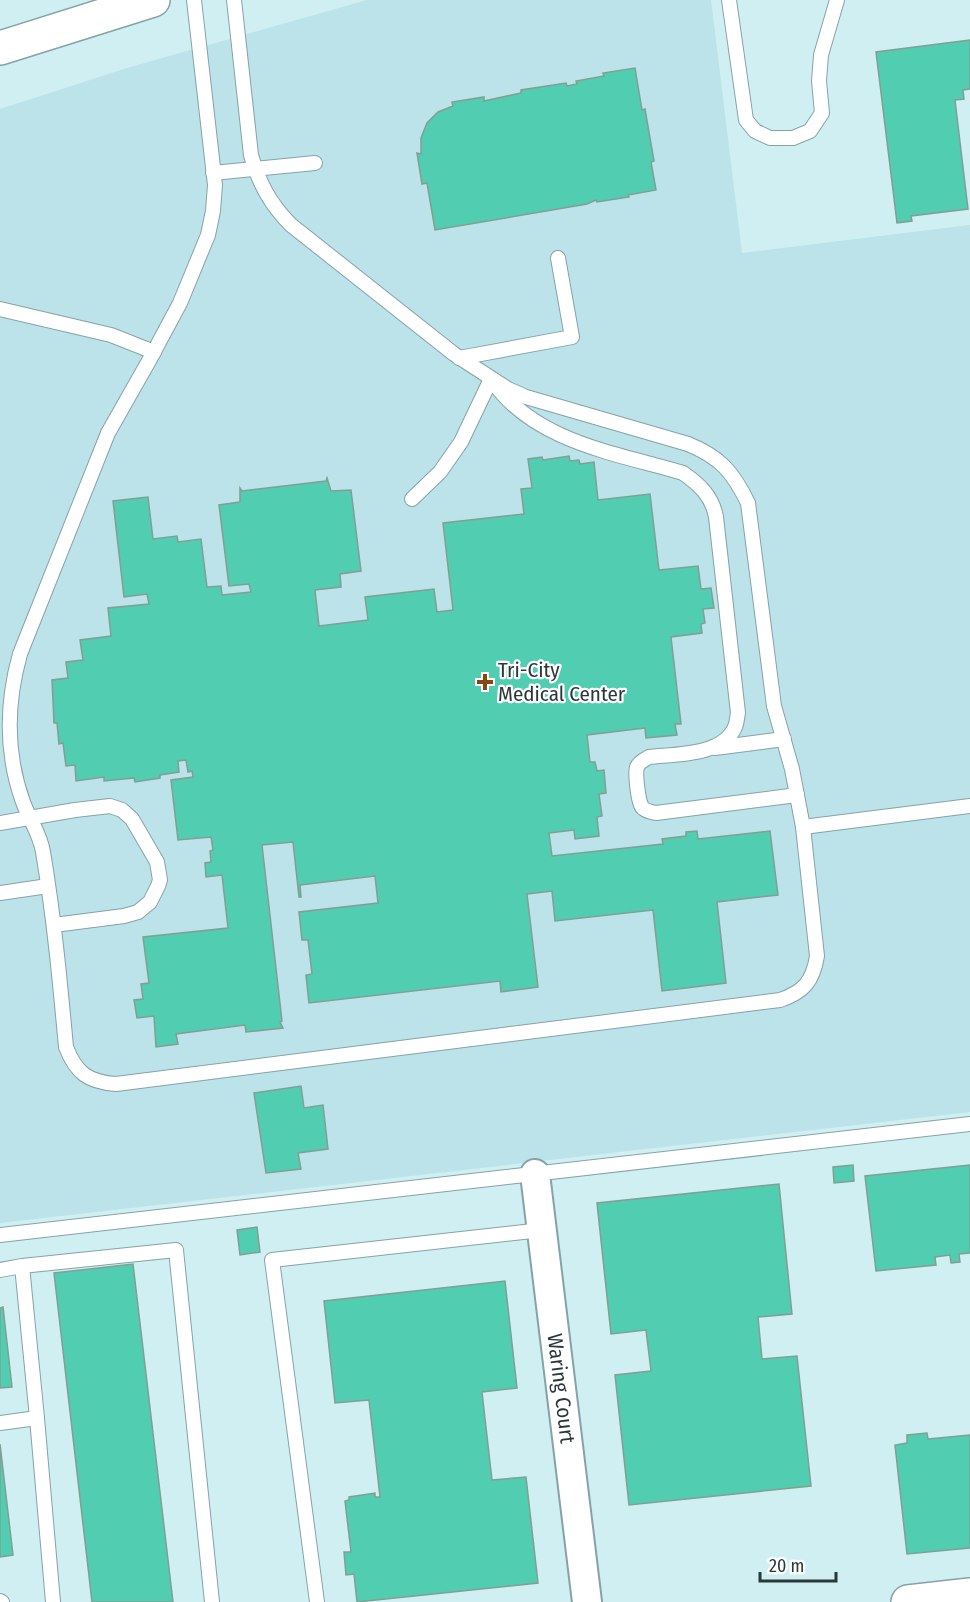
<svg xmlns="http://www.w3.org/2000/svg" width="970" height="1602" font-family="'Fira Sans Condensed',sans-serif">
<rect width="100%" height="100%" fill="#cfeff3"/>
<path fill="#bbe3e9" d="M367,0H711L742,253L970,225V1112L0,1223V109L127,68Z"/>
<g fill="#51cdb1" stroke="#829e96" stroke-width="1.5">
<path d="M970,40V89L963,90L964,99L955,100L968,209L911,216L912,221L897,223L876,52Z"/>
<path d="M635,68L642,110L645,109L654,161L651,162L656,190L628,195L629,197L597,202L596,200L587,204L435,230L427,183L422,184L417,153L421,154V138L427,123L438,112L453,106L452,102L484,97V101L521,93V90L566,83L567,86L577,84L576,81L604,76L603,73Z"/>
<path d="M569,456L570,461L579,460L580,464L594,462L598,500L650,494L659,570L698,566L701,589L711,588L714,608L703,609L705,623L701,624L702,633L671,637L681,724H675L677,735L646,738L645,728L587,735L590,762H595L597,771L604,770L606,793L599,794L602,816L597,817L599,836L575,839L574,830L549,833L552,856L663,844L662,839L686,836V832L697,831L698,839L770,831L778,895L717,902L726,983L662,991L653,910L555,921L552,891L527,894L538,987L501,992L500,981L309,1003L306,975L312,974L308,940H302L299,912L378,903L375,876L300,885L301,897H299L293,842L262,845L282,1021L280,1022L283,1028L246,1032L245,1025L176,1034L178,1044L156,1047L154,1016L137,1018L134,1000L143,999L141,984L149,983L143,937L228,928L222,875L206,877L205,863L211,862L210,851L213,850L211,837L178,840L171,780L193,777L192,771L188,772L186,760L178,761L179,772L160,775V778L135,782L134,778L104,781V777L76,781L75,765L66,766L63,743L59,744L57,723H54L52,680L68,678L66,662L83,660L80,640L111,636L108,608L149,604L147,594L124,597L113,501L148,497L153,539L177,536L178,542L201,539L207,587L221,586L222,595L251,592L249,584L229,586L219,505L240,502V488L242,491L326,481L327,478L331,491L351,490L361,571L340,574L341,587L315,590L319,626L368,620L365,597L434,589L437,612L453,610L443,523L524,514L521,489L532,488L528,459L542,457L543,460Z"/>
<path d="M301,1086L304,1108L323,1105L328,1149L298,1153L301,1169L266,1173L254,1093Z"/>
<path d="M853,1165L854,1181L834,1183L833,1167Z"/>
<path d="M970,1165V1253L959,1254L960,1262L951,1263L950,1255L935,1257L936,1265L876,1271L865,1176Z"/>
<path d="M779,1184L792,1314L758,1317L762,1359L797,1356L811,1486L629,1505L615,1375L651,1371L646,1330L611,1334L597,1203Z"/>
<path d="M257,1227L260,1252L240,1255L237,1230Z"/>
<path d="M133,1264L173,1602H92L54,1273Z"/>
<path d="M505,1281L517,1388L482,1392L492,1480L526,1477L538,1583L357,1602L354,1574L346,1575L344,1552H351L345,1501L349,1500V1497L375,1493V1497H380L369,1400L335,1403L324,1301Z"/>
<path d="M3,1307L12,1387L0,1388V1308Z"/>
<path d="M927,1433L928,1439L970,1435V1548L907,1554L895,1445L907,1443V1435Z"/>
<path d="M0,1444L13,1555L0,1557Z"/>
</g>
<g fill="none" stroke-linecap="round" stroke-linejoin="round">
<g stroke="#85a3a7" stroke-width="16">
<g id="service">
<path d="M194,0L215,185L213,211L208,235L180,303L150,359L108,433L20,654C6,704 5,752 23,802C29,819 40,833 43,852C54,917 60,982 66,1047C76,1073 88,1082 116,1084L780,1000C804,992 813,981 817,956L803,827L792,769L774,706L748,503C733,472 720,457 688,444L526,397L508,389L454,354L291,225C270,204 259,183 251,155L234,0"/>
<path d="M729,0L746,120L755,131L770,138H793L810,131L822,113L819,81L821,55L837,0"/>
<path d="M213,173L315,163"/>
<path d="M0,309L111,335L154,352"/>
<path d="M459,358L572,337L558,258"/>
<path d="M412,499L440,472L461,442L491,379C533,442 616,453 683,473C700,485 712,496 716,517L738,713C737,717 737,723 735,727C723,756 675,754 649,757C644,760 639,762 637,767C635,773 638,801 642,807C645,811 651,812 656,813L797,795"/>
<path d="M715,748L784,739"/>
<path d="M0,823L75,810L110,806L122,810L132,819L157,862L160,880L158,886L150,902L138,912L124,916L54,925"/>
<path d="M803,827L970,806"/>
<path d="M0,893L48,886"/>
<path d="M0,1235L970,1124"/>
<path d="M22,1266L37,1418"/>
<path d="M0,1270L22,1266L176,1250L212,1602"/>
<path d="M0,1423L37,1418L53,1602"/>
<path d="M0,1601L2,1602"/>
<path d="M317,1602L272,1260L541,1230"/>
</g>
</g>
<g stroke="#85a3a7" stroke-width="32">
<g id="minor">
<path id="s1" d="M535,1174L587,1602"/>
</g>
</g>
<g stroke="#85a3a7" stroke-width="36">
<path id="tertiary" d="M908,1602L970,1595"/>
</g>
<g stroke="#85a3a7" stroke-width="36">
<path id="secondary" d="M0,48L153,0"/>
</g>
<use href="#service" stroke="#fff" stroke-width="14"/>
<use href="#minor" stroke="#fff" stroke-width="28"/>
<use href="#tertiary" stroke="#fff" stroke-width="33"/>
<use href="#secondary" stroke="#fff" stroke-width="33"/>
</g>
<path fill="#884613" stroke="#fff" stroke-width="2" d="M482 673h6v6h6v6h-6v6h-6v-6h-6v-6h6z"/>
<g text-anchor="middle" stroke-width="4.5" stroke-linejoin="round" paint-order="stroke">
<g font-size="21" fill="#2b3839" stroke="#fff" text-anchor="start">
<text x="498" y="677">Tri-City<tspan x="498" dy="24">Medical Center</tspan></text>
</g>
<g font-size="21" fill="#2b3839" stroke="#fff">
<text dy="7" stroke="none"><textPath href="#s1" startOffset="216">Waring Court</textPath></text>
</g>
</g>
<path d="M760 1572v9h76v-9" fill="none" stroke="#2b3839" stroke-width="3"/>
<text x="769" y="1572" font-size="18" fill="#2b3839" stroke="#ffffff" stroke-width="4.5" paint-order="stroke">20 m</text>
</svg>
